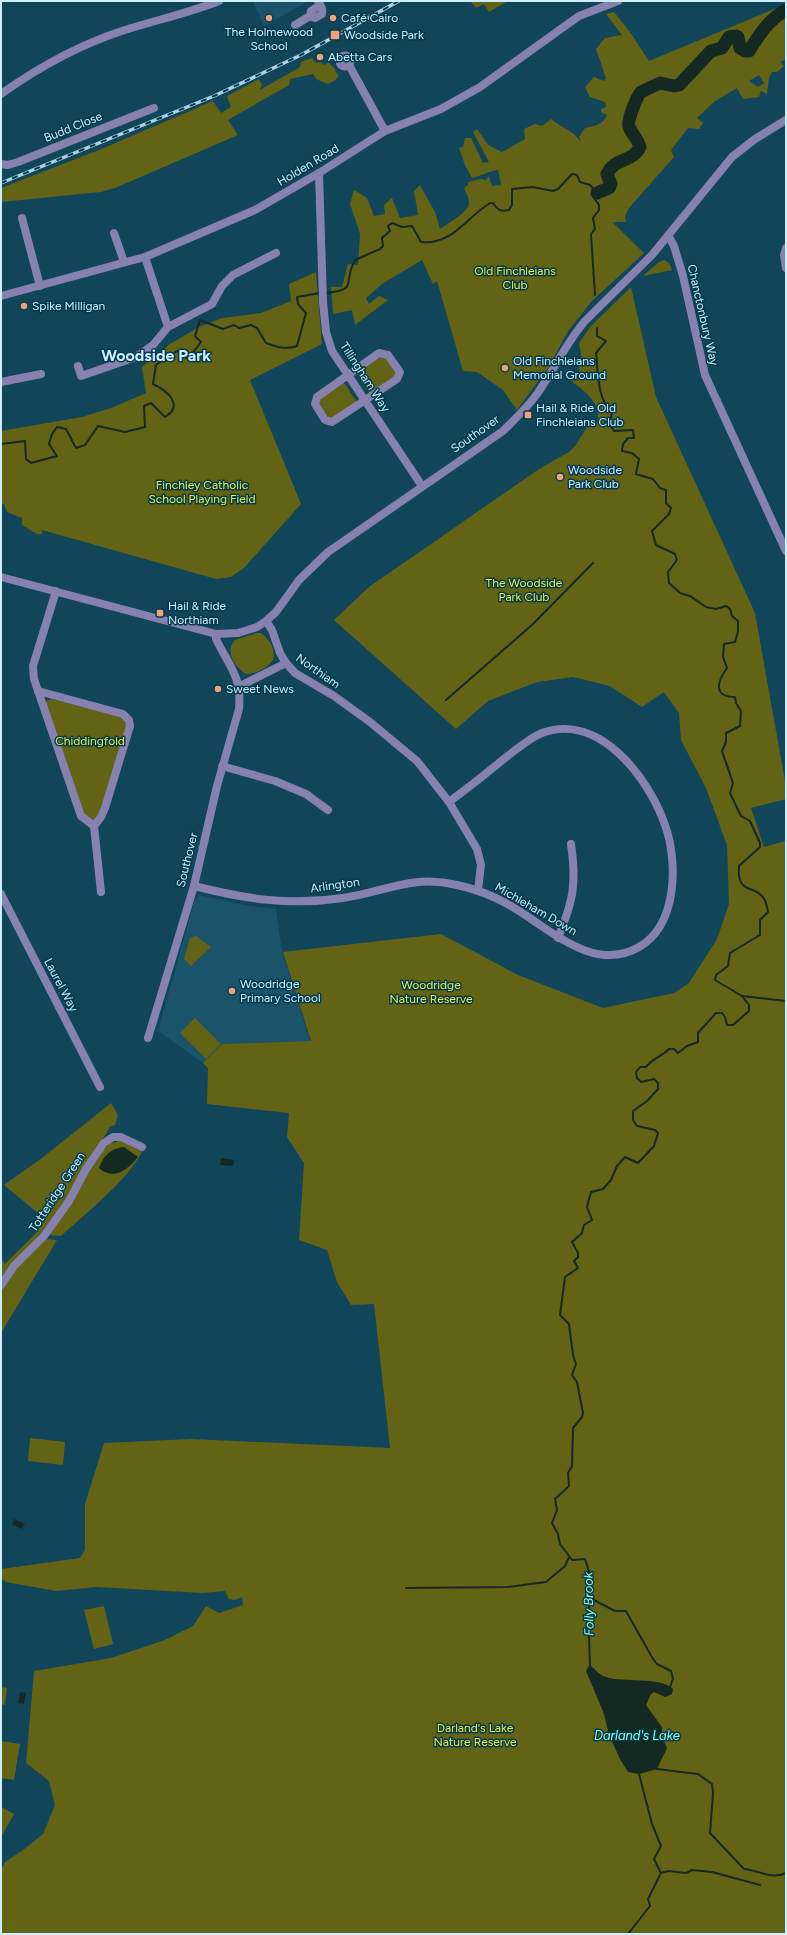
<svg xmlns="http://www.w3.org/2000/svg" width="787" height="1935" font-family="Figtree,sans-serif">
<rect width="100%" height="100%" fill="#11455a"/>
<g fill="#1a536a">
<path d="M253,1H309L264,26Z"/>
<path d="M199,895L250,906L276,909L282,951L310,1041L222,1044L203,1063L158,1031L195,899Z"/>
</g>
<g fill="#636315" fill-rule="evenodd">
<path d="M472,1H508L489,12L484,4L476,8L471,2Z"/>
<path d="M786,4V59L780,62L784,66L777,72H772L769,78L767,94L761,91L759,97L743,99L737,88L715,101L697,118L703,123L699,129L688,128L671,150L674,157L628,209L625,217L626,222H612L644,253L592,301L568,331L550,365L517,410L503,390L477,372L463,371L437,281L433,284L422,260L382,284L366,298L369,304L379,296L388,300L355,325L352,310L333,314L331,287H342L348,264L358,265L360,234L350,204L354,190L367,198L374,216L385,214L384,205L392,198L400,218L418,215L414,191L420,185L435,212L440,229C447,224 464,214 468,207C471,201 466,193 464,188L468,185V182L481,179L486,180L489,176L492,186L501,185V184L498,170C492,170 481,176 472,178L465,165L459,148L463,147L465,138H471L483,163L489,162L473,132L477,129L488,145L502,152L525,139L524,129L535,124L542,126L551,119C561,128 573,130 581,142L579,137L585,128C594,126 603,125 607,115L601,112V109L606,107L605,102L590,97L585,87L594,77L604,81L606,78L596,49L605,38L622,35L606,14L614,12L630,32L649,61ZM759,75L764,83L758,87L749,81Z"/>
<path d="M312,58L316,63L320,62L325,65L328,62L336,70L335,71L339,76L334,81L328,84L316,79L313,74L290,79L289,85L228,120L238,135L115,188L101,192L1,202V188L99,150L213,101L221,113L231,107L227,96L259,79L262,85L260,90L300,67L301,62Z"/>
<path d="M664,260L669,263L672,270L643,276L659,262Z"/>
<path d="M316,272L322,344L250,380L301,504L244,568L231,577L216,579L42,530V534H37L22,525V518L7,512L4,504H1V431L82,417L111,408L146,393L142,367L170,344L199,327L222,318L261,313L291,301L289,284Z"/>
<path d="M631,287L656,397L755,613L786,787V799L751,808L764,847L786,841V1934H1V1870L5,1862L23,1850L43,1834L55,1805L49,1781L26,1763L34,1671L111,1658L165,1640L193,1626L206,1606L219,1613L243,1605L242,1597L234,1600L229,1599L225,1591L203,1593L97,1587L56,1591L6,1582L1,1579V1569L80,1558L85,1550V1504L104,1443L191,1439L390,1448L374,1304L351,1305L337,1282L327,1250L299,1240L304,1163L287,1137L289,1113L207,1104L208,1068L203,1063L222,1044L311,1041L283,952L441,934L518,975L603,1008L674,993L689,983L717,939L729,904L727,845L706,788L681,740L679,713L664,692L642,707L610,686L573,677L537,682L488,701L456,729L334,620L369,587L539,469L569,452L576,445L590,422L595,427C605,407 587,392 572,382L575,376L580,377L581,375L578,366L582,360L579,343L590,327Z"/>
<path d="M385,356L396,371V375L369,393L357,375C362,367 376,359 385,356Z"/>
<path d="M344,383L357,402L330,420L317,401L340,384Z"/>
<path d="M257,633H261C269,638 276,650 273,660C268,668 255,674 246,674C237,669 228,656 231,646L235,640Z"/>
<path d="M52,699L121,717L125,721L127,726L105,804L94,820L87,818L82,812L45,704L46,701Z"/>
<path d="M196,936L211,947L191,966L184,959L190,938Z"/>
<path d="M195,1018L221,1044L206,1059L180,1033Z"/>
<path d="M111,1103L118,1115L115,1125L110,1127L64,1203L41,1233L1,1277V1259L5,1264L36,1233L45,1219L4,1185L42,1158Z"/>
<path d="M122,1140L142,1152C126,1182 87,1212 61,1236L49,1235L98,1156L109,1144Z"/>
<path d="M44,1239L57,1240L1,1333V1289L16,1268Z"/>
<path d="M30,1438L65,1442L63,1465L28,1461Z"/>
<path d="M104,1606L113,1644L94,1649L84,1610Z"/>
<path d="M1,1687L7,1688L5,1705L1,1704Z"/>
<path d="M2,1741L20,1744L14,1780L1,1778Z"/>
<path d="M1,1807L14,1814L1,1837Z"/>
</g>
<g fill="#142922">
<path d="M124,1147L138,1157C127,1170 114,1181 99,1168C103,1156 111,1148 124,1147Z"/>
<path d="M221,1158L234,1160L233,1166L220,1165Z"/>
<path d="M14,1519L25,1524L22,1529L12,1524Z"/>
<path d="M589,1665C596,1668 596,1674 606,1677C623,1683 660,1676 673,1689L672,1694L665,1697L654,1692L651,1694L646,1705L662,1727V1737L667,1748L657,1769L639,1774L628,1772L620,1759L609,1735L604,1714L586,1671Z"/>
<path d="M20,1692L26,1693L24,1704L18,1703Z"/>
</g>
<g fill="none" stroke-linecap="round" stroke-linejoin="round">
<g stroke="#142922" stroke-width="2">
<path d="M325,293C360,290 342,283 355,260L380,249L383,246L382,238L390,231L388,226L392,223L402,227L412,226L421,242C451,246 467,217 490,203H493C498,210 500,212 509,210L512,205V189L533,187L553,191L558,189L572,174L577,175L580,182L590,185L597,193L592,195L599,205V210L593,218L595,229L591,234L595,295"/>
<path d="M1,444L25,441L26,459L31,463L57,456L49,444L52,434L57,427L66,429L76,448L85,445L98,426L125,432L145,427L144,406L151,403L165,417C185,405 166,390 153,384L156,365L177,351L188,359L201,342L195,336L200,320L223,329L234,325L239,328L251,325L257,328L266,343C277,347 286,350 297,346L306,313L298,304L297,297L320,293"/>
<path d="M446,700L533,624L593,563"/>
<path d="M742,996L786,1001"/>
<path d="M406,1588L508,1587L546,1582L565,1566L569,1557"/>
<path d="M590,1598L615,1611H626L653,1659L657,1664L671,1671L673,1679L670,1687"/>
<path d="M590,1666L589,1636L586,1632L590,1598L587,1582L589,1571L585,1559L572,1560L560,1544L558,1534L552,1523L557,1510L555,1499L569,1486L568,1473L572,1466L573,1428L582,1417L583,1413L577,1382L572,1375L576,1364L573,1355L569,1324L560,1315L565,1277L578,1268L574,1261L578,1257V1253L572,1242L582,1233L584,1225L592,1220L587,1207L591,1192L603,1189L611,1180L617,1166L625,1157L638,1163L654,1146L658,1133L655,1130L637,1126L633,1120V1111L647,1101L658,1089V1083L654,1079L641,1082L637,1078L636,1072L640,1067H646C653,1058 661,1057 669,1049H674L678,1053L687,1046L698,1042V1033L716,1013H722L725,1017L727,1025H733L749,1011V1005L742,996L715,980L716,975L728,966L730,953L760,935V920L768,912C764,883 745,895 740,880C738,876 739,870 739,866L760,847V843L750,821L741,816L730,793L733,783L722,751L726,742V733L740,726L741,711L736,703L735,697C713,697 717,682 727,668L723,657L724,644L735,642L738,631V621L732,616L730,609L726,606L716,609L706,607L690,596L680,593L669,583L668,572L677,560L675,554L656,545L652,531L669,514L671,508L666,503V490L660,488L653,479L636,474L639,459L632,453L622,451L623,444L628,438H634L633,430L614,431L610,424L612,412C597,400 598,371 596,353L606,341L597,336V328"/>
<path d="M656,1767L657,1769L698,1774L712,1784L713,1794L710,1833L744,1869C758,1870 772,1880 786,1873"/>
<path d="M661,1873L668,1871L686,1873L692,1870L712,1872L760,1885"/>
<path d="M628,1934L650,1906L648,1899L661,1873L654,1859L661,1846L652,1824L639,1774"/>
</g>
<path stroke="#142922" stroke-width="13" d="M597,193L609,188L611,184L607,174C615,157 632,163 640,147C638,139 632,134 629,127C626,123 637,96 641,92L660,83L674,86L679,85L711,51L722,48L729,37L736,36L738,37L740,48L745,51H749C759,35 769,19 786,10"/>
<g stroke="#8681ae" stroke-width="8">
<path d="M318,1C321,6 323,8 322,14L315,18L310,16L311,11L320,5"/>
<path d="M295,25L310,16"/>
<circle cx="345" cy="61" r="5.5"/>
<path d="M349,65L385,131"/>
<path d="M1,94C39,67 81,44 125,30C156,20 189,13 219,1"/>
<path d="M1,164L8,165L18,162L154,108"/>
<path d="M319,173L323,302L326,332L332,351L422,486"/>
<path d="M22,218L40,286"/>
<path d="M114,233L124,262"/>
<path d="M668,235L674,246L683,276L705,375L786,551"/>
<path d="M786,248L784,255L786,268"/>
<path d="M1,296L145,257L255,210L319,173L385,131L441,109L480,87L579,16L618,1"/>
<path d="M168,327L212,304L222,286L233,275L276,253"/>
<path d="M379,353L388,355L400,372L397,379L332,422L325,420L315,404L317,397Z"/>
<path d="M78,366L81,376L136,357L153,345L168,327L145,257"/>
<path d="M1,382L41,374"/>
<path d="M56,591L33,666L34,679L81,816L94,826L101,892"/>
<path d="M266,621L272,630L280,653L286,663L295,673L334,696L370,722L417,761L449,802L477,849L481,865L478,890"/>
<path d="M240,686L286,663"/>
<path d="M38,691L123,714L129,720L130,726L105,808L101,817L94,826"/>
<path d="M222,766L275,781L306,794L328,810"/>
<path d="M194,886C246,899 289,906 343,898C386,892 411,874 457,885C476,889 494,896 511,906C548,927 593,974 639,947C678,925 678,861 665,825C649,778 599,712 542,733C529,738 516,750 505,758C487,773 468,788 449,802"/>
<path d="M1,894L100,1087"/>
<path d="M558,938C573,901 577,884 571,844"/>
<path d="M148,1038L194,886L217,786L239,709C242,676 229,666 216,639V634"/>
<path d="M1,1285L14,1266L44,1236L69,1201L86,1169L104,1143L113,1137H121L142,1147"/>
</g>
<path stroke="#8681ae" stroke-width="8" d="M1,577L216,634L238,633L257,627L266,621L276,612L299,580L328,552L503,431C515,419 527,408 537,394C554,370 566,343 585,321L652,255L732,157L755,139L786,120"/>
<g stroke="#add2e3" stroke-width="3.5">
<path id="rail" d="M1,183L214,96L301,55L399,1"/>
</g>
<use href="#rail" stroke="#023a4e" stroke-width="2" stroke-dasharray="6" stroke-linecap="butt"/>
</g>
<g fill="#f0a279" stroke="#023a4e" stroke-width="1.5">
<circle cx="269" cy="18" r="4"/>
<circle cx="333" cy="18" r="4"/>
<rect x="330" y="30" width="10" height="10" rx="2"/>
<circle cx="320" cy="57" r="4"/>
<circle cx="24" cy="306" r="4"/>
<circle cx="505" cy="368" r="4"/>
<rect x="524" y="411" width="8" height="8" rx="2"/>
<circle cx="560" cy="477" r="4"/>
<rect x="156" y="609" width="8" height="8" rx="2"/>
<circle cx="218" cy="689" r="4"/>
<circle cx="232" cy="991" r="4"/>
</g>
<g text-anchor="middle" stroke-width="3" stroke-linejoin="round" paint-order="stroke">
<g font-size="12" fill="#cceefe" stroke="#023a4e" text-anchor="start">
<text x="341" y="22">Café Cairo</text>
<text x="269" y="36" text-anchor="middle">The Holmewood<tspan x="269" dy="14">School</tspan></text>
<text x="344" y="39">Woodside Park</text>
<text x="328" y="61">Abetta Cars</text>
<text x="32" y="310">Spike Milligan</text>
<text x="513" y="365">Old Finchleians<tspan x="513" dy="14">Memorial Ground</tspan></text>
<text x="536" y="412">Hail &amp; Ride Old<tspan x="536" dy="14">Finchleians Club</tspan></text>
<text x="568" y="474">Woodside<tspan x="568" dy="14">Park Club</tspan></text>
<text x="168" y="610">Hail &amp; Ride<tspan x="168" dy="14">Northiam</tspan></text>
<text x="226" y="693">Sweet News</text>
<text x="240" y="988">Woodridge<tspan x="240" dy="14">Primary School</tspan></text>
</g>
<g font-size="12" fill="#cceefe" stroke="#023a4e">
<text transform="translate(73 127) rotate(-22)" y="4">Budd Close</text>
<text transform="translate(308 165) rotate(-31)" y="4">Holden Road</text>
<text transform="translate(703 315) rotate(77)" y="4">Chanctonbury Way</text>
<text transform="translate(365 377) rotate(57)" y="4">Tillingham Way</text>
<text transform="translate(475 434) rotate(-35)" y="4">Southover</text>
<text transform="translate(318 671) rotate(35)" y="4">Northiam</text>
<text transform="translate(187 860) rotate(-76)" y="4">Southover</text>
<text transform="translate(335 885) rotate(-8)" y="4">Arlington</text>
<text transform="translate(536 909) rotate(30)" y="4">Michleham Down</text>
<text transform="translate(61 985) rotate(62)" y="4">Laurel Way</text>
<text transform="translate(57 1192) rotate(-57)" y="4">Totteridge Green</text>
</g>
<g font-size="12" fill="#eeec3f" stroke="#023a4e">
<text x="515" y="275">Old Finchleians<tspan x="515" dy="14">Club</tspan></text>
<text x="202" y="489">Finchley Catholic<tspan x="202" dy="14">School Playing Field</tspan></text>
<text x="524" y="587">The Woodside<tspan x="524" dy="14">Park Club</tspan></text>
<text x="90" y="745">Chiddingfold</text>
<text x="431" y="989">Woodridge<tspan x="431" dy="14">Nature Reserve</tspan></text>
<text x="475" y="1732">Darland's Lake<tspan x="475" dy="14">Nature Reserve</tspan></text>
</g>
<g font-size="13" font-style="italic" fill="#96fcd8" stroke="#023a4e">
<text transform="translate(588 1604) rotate(-91)" y="5">Folly Brook</text>
<text x="637" y="1740">Darland's Lake</text>
</g>
<g font-size="16" font-weight="bold" fill="#cceefe" stroke="#023a4e">
<text x="156" y="361">Woodside Park</text>
</g>
</g>
<rect width="787" height="1935" fill="none" stroke="#cceefe" stroke-width="4"/>
</svg>
